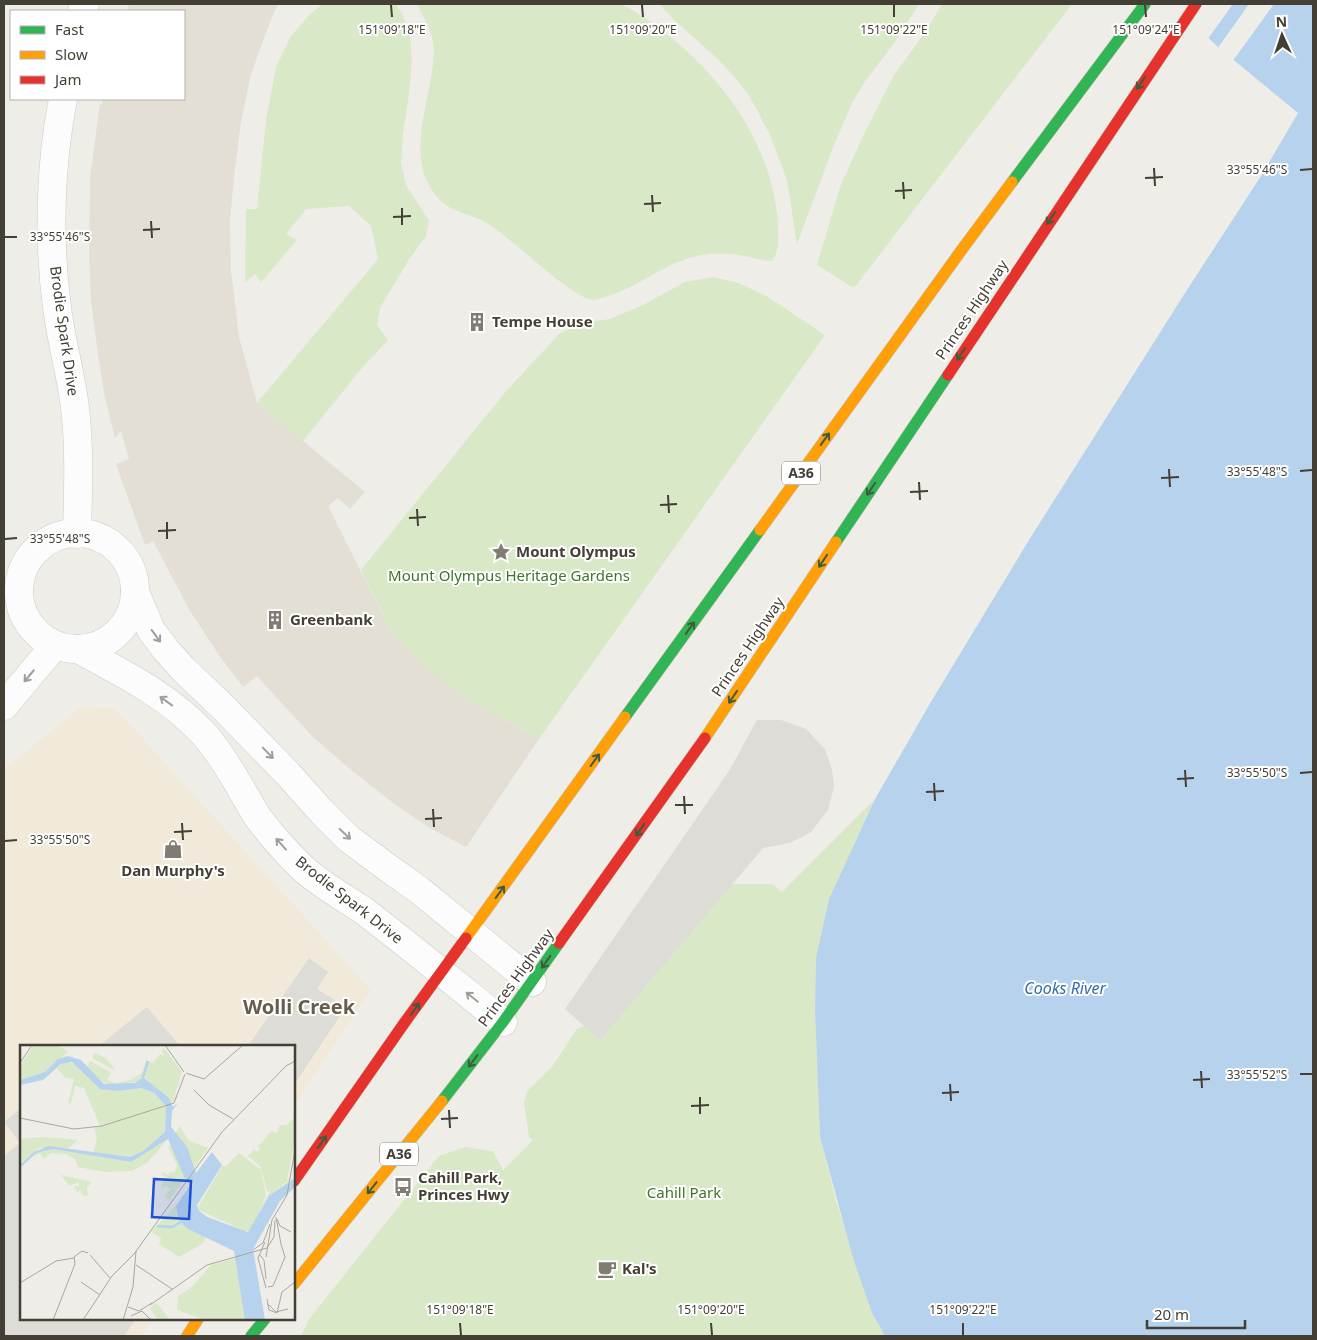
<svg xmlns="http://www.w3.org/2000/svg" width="1317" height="1340" font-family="'Noto Sans',sans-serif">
<rect width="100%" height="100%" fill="#eeede8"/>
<path fill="#e3dfd5" d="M129,4H278L270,22L251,74L241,122L234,176L230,222L231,270L239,337L257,403L365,492L350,509L338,498L328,506L391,631L429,670L471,701L539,739L466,847L428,827L393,803L345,765L311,735L257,676L243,687L221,658L190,611L153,541L145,545L116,464L129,459L121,431L115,438L104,393L97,347L91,300L89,253L90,178L100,104H102L103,99H184V11H127Z"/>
<path fill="#f1eada" d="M81,707L115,708L371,990L294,1106V1046H21V1319H153L142,1336H4V769Z"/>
<g fill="#d9e9c8">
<path d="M323,4H396L403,15L410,36L412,62L408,101L403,133L401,163L406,185L429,221L426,236L408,261L380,308L377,325L388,340L361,369L303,441L257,403L378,259L371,226L349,206L306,209L286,234L297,240L261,282L255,274L245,283L246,209H257L266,120L276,67L291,36L310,14Z"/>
<path d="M417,4C463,4 510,4 557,4C571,4 585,4 599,4C605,4 612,3 618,4C629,6 651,22 660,29C722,75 773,145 778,225C778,238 780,250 772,261C764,261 757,259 750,257C733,253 714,252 697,256C663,263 637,289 604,297C601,298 596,300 593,300C577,299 530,257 516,245C505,237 495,227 483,221C469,214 453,212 442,202C432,193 424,178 422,166C417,137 425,111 430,83C432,70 435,56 433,42C430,26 423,18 417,4Z"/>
<path d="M660,4H919L892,46L866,80L852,103L832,150L797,244L787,180L769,133L750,97L737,80L718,59L674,20Z"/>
<path d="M942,4H1072L854,288L817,265L840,187L863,136L894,75L926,31Z"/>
<path d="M713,277L739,283L768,297L825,335L539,739L471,701L428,670L391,631L361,570L507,390L560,333L584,323L610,319L643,305L685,282Z"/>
<path d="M875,799L829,899L816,957L815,1010L820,1137L836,1201L872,1313L885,1336H301L310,1318L439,1156L465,1147L493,1151L503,1170L533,1140L529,1137L524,1103L527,1091L552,1067L576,1030L613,1009L729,884H773L782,892Z"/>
</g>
<g fill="#dddcd7">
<path d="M757,720H781L806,729L825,749L832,770L834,787L828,810L811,832L790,843L763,848L600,1040L565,1009L729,771Z"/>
<path d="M309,958L328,972L317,989L346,1007L294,1085V1046H248Z"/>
<path d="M147,1007L180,1046H98H99Z"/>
<path d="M21,1108V1319H136L124,1336H4V1156L20,1143L4,1122Z"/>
</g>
<path fill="#b7d2ec" d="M1160,4H1313V1336H885L872,1313L853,1258L820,1137L815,1010L816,957L829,899L875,799L932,700L1029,540L1185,293L1261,176L1298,113L1219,48L1191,21Z"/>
<g fill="#eeede8">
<path d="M1158,4H1233L1207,40L1189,23L1159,6Z"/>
<path d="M1249,4H1274L1232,62L1217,49Z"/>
</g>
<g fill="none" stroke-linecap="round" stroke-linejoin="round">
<g stroke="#cccbc5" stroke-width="29">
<g id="street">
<path d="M82,11L85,4"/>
<path d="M63,99C50,165 48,240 57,307C61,341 71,374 75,408C80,450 78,492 77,534"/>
<circle cx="77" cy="591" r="58"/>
<path d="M135,592L151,630L166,650L183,669L224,708L287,773L322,812L349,839L384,865L419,890L532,982"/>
<path d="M78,649C122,673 169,696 203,733C225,758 240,788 257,816C269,833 292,859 307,872C325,887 345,898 364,911C411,947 457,985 503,1022"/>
<path d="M4,706L55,645"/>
</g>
</g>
<g stroke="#c5bda3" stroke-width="12">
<g id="fast">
<path d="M1012,182L1145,4"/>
<path d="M836,542L948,375"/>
<path d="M625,717L760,530"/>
<path d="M442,1101L503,1022L559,943"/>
<path d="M251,1336L265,1319"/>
</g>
</g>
<g stroke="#c5bda3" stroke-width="12">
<g id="slow">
<path d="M760,530L963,248L1012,182"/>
<path d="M705,738L836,542"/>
<path d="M466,938L625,717"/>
<path d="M294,1284L442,1101"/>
<path d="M187,1336L198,1319"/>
</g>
</g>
<g stroke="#c5bda3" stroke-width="12">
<g id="jam">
<path d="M948,375L1196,4"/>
<path d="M559,943L705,738"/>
<path d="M294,1181L405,1022L466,938"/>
</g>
</g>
<use href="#street" stroke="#fcfcfc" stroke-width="28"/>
<use href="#fast" stroke="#30b455" stroke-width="11"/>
<use href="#slow" stroke="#ff9f0a" stroke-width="11"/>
<use href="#jam" stroke="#e5322d" stroke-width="11"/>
</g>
<defs><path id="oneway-shaft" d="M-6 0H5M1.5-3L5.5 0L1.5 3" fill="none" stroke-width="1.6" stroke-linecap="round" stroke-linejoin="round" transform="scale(1.25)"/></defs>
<g stroke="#3f5c3c">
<use href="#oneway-shaft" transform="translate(1141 83) rotate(124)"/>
<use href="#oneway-shaft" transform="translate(1051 218) rotate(124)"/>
<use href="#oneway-shaft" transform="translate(961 354) rotate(124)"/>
<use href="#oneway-shaft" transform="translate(825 439) rotate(-54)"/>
<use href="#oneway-shaft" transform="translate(871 489) rotate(124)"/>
<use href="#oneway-shaft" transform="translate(823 561) rotate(124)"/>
<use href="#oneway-shaft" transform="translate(690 628) rotate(-54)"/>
<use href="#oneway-shaft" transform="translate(733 697) rotate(124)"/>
<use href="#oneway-shaft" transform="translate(595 760) rotate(-54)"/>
<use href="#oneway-shaft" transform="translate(640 830) rotate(125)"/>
<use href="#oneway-shaft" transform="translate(500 892) rotate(-54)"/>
<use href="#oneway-shaft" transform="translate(546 962) rotate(125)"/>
<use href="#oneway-shaft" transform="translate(415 1009) rotate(-54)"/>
<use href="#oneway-shaft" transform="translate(473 1061) rotate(127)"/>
<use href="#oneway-shaft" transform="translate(322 1142) rotate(-55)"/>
<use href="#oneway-shaft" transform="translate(372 1188) rotate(129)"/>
</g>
<g stroke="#a09e98">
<use href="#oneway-shaft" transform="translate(156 636) rotate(54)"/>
<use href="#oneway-shaft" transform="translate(29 676) rotate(130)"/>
<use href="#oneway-shaft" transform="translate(166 701) rotate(-144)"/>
<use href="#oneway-shaft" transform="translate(268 753) rotate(46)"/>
<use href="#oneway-shaft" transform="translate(345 834) rotate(43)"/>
<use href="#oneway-shaft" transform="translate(281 844) rotate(-132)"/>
<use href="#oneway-shaft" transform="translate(472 997) rotate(-141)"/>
</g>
<path fill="none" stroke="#443f34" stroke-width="2" d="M391,5L392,17M642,5L643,17M894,5V17M1145,5L1146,17M1154,168L1155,186M1300,170L1312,169M1145,178L1163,177M903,182L904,199M895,191L912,190M652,195L653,212M644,204L661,203M402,208V225M393,217L411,216M151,221L152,238M143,230L160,229M5,237H17M1169,469L1170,487M1300,471L1312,470M1161,478L1179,477M919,482L920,500M910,492L928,491M668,495L669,513M660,505L677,504M417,509L418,526M409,518L426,517M167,522V539M158,531L176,530M5,539L17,538M1185,770L1186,787M1300,773L1312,772M1177,779L1194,778M934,783L935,801M926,792L944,791M684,796L685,814M675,805H693M433,809L434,827M425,819L442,818M182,823L183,840M174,832L192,831M5,841L17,840M1201,1071L1202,1088M1300,1074H1312M1193,1080L1210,1079M950,1084L951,1101M942,1093L959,1092M700,1097V1114M691,1106L709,1105M449,1110L450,1128M441,1119L458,1118M460,1323L461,1335M711,1323L712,1335M963,1323V1335"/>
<defs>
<g id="building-bare" transform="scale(1.5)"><path d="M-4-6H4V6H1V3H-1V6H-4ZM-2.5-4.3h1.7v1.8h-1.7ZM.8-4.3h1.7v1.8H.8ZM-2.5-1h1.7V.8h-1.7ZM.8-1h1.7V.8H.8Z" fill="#807c73" stroke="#fff" stroke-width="2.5" paint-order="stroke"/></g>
<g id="sight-bare" transform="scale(1.5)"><path d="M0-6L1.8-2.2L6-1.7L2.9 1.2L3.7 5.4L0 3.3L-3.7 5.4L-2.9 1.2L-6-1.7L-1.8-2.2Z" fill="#807c73" stroke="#fff" stroke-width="2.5" paint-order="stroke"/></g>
<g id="shop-bare" transform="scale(1.5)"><path d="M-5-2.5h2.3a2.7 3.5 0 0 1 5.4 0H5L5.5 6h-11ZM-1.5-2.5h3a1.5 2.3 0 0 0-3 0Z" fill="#807c73" stroke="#fff" stroke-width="2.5" paint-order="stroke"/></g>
<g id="bus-bare" transform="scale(1.5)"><path d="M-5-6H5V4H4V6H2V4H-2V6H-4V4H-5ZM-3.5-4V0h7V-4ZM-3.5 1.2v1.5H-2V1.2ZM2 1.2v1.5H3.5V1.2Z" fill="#807c73" stroke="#fff" stroke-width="2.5" paint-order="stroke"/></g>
<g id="cafe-bare" transform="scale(1.5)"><path d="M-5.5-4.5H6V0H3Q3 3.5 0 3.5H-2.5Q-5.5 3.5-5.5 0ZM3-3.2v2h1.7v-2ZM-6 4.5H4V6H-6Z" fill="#807c73" stroke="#fff" stroke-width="2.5" paint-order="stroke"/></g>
</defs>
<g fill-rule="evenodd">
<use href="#building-bare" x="477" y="322"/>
<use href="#sight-bare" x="501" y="552"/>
<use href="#building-bare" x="275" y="620"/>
<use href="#shop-bare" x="173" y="849"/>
<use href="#bus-bare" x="403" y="1187"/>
<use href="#cafe-bare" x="607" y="1269"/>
</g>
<g text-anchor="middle" stroke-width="4" stroke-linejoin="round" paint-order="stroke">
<g fill="#fff" stroke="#7c7971" stroke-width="1">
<rect x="782" y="461.5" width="38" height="23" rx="4"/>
<rect x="380" y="1142.5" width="38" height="23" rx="4"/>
</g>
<g font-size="14" font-weight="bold" fill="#443f34">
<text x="801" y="478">A36</text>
<text x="399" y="1159">A36</text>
</g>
<g font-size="15" fill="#443f34" stroke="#fff">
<text transform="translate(972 310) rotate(-56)" y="5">Princes Highway</text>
<text transform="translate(64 331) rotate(82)" y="5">Brodie Spark Drive</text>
<text transform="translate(748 647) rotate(-56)" y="5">Princes Highway</text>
<text transform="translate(349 900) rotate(38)" y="5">Brodie Spark Drive</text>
<text transform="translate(516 978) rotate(-54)" y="5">Princes Highway</text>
</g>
<g font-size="15" font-weight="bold" fill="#443f34" stroke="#fff" text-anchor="start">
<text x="492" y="327">Tempe House</text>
<text x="516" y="557">Mount Olympus</text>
<text x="290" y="625">Greenbank</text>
<text x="173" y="876" text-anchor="middle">Dan Murphy's</text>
<text x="418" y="1183">Cahill Park,<tspan x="418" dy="17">Princes Hwy</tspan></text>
<text x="622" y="1274">Kal's</text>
</g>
<g font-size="15" fill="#3e7429" stroke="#fff">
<text x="509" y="581">Mount Olympus Heritage Gardens</text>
<text x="684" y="1198">Cahill Park</text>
</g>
<g font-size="16" font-style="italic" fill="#306dad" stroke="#fff">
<text x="1065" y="994">Cooks River</text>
</g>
<g font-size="20" font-weight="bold" fill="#665e4b" stroke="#fff">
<text x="299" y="1014">Wolli Creek</text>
</g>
</g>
<g transform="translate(20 1045)">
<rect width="275" height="275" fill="#eeede8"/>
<path d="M14,0H38L48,7L25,27L0,35V21ZM144,3L162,27L154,52L157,54L151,57L124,32L122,36L90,41L78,33L67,21L70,16L85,24L91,28L87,35L95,38L108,36L122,28L126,15L133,18L140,9L144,11L142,6ZM75,8L86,13L96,26L72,13ZM44,17L56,19L85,45L121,43L134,48L146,61L145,87L123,106L110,112L73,108L77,94L74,82L80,81L64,43L55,41L51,59L48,58L54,34L45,33L37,23ZM275,73V95L267,135L275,131L252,147L275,133L245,157L230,185L225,186L177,164L202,121H206L219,108L241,125L246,150L241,161L250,147L247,146L241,122L228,111L234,104L237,107L240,104L238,101L252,86L257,88L260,80H266ZM160,81L168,95L188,103L174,123L167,102L155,89ZM21,92L37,93L58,95L49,103H20L2,117L0,94ZM148,94L128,117L112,126L85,127L58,122L55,114L45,109L31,108L24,114L20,108L12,113L16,108L33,104L111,117ZM151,98L165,134L158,144L154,143L157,145L149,156L144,151L151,144L146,141L142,147L145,141L141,143L143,136L148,133L141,130L143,127L150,131L148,128L155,126L157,120L148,102ZM41,130L72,137L67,142L68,150L63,151L60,145L57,148L54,140L59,142V137L49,141ZM158,158L156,168L160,178L186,192L182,199L159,212L139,199L141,193L131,187ZM216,213L225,275H186L157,265L158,251L172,242L191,220ZM136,258L141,263L150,275H138L130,263Z" fill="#d9e9c8"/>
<path d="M48,11L61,15L84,39L115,38L123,32L149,53L153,62L158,58L152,66L151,82L167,102L176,128L192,107L202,120L177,160L178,165L187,172L228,187L249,151L275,133V142L260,156L233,204L245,275H225L214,206L166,183L158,174L156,161L171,139L165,134L148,94L111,117L33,104L16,108L0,123V116L2,118L14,107L29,101L110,112L123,106L145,87L146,61L134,48L121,43L97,46L80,44L52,17L41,19L23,35L0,40V35L25,27L38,14Z" fill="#b7d2ec"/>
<path fill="none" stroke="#b7d2ec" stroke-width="2.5" d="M123,32L128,16M137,181L152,182L161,177"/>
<path fill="none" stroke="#aaa7a0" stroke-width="1" d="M145,0L164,27M0,18L12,0M166,28L184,34L223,0M174,45L189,60L213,74M0,73L54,84L82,81L154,58L165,29M256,172L261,199M257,174L260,181L271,187M245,197L238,213L246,243M233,205L243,198L250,179M239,209L244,215L246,234M70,210L90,233M54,212L62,206L68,208M246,212L252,175L267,150L275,105M116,220L152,244M61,237L80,250M0,238L36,216L54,213M248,242L253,241L265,212L261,199M247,254L249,265L257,268L262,247L275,237M248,259L256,267L268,264M130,260L187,220L247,203L254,192L255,175M108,262L119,266L132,258M111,271L122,266L131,275M33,275L55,219L54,212M63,275L92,231L114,209L202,87L266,21L275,16M103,275L113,242L116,206"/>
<path fill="#1d4ed8" fill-opacity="0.15" stroke="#1d4ed8" stroke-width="2.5" d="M134,134L171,136L169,174L132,172Z"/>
<rect width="275" height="275" fill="none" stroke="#443f34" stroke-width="2.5"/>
</g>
<g font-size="12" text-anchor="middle" fill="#443f34" stroke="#fff" stroke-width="4" stroke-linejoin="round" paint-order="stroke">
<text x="392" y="34">151°09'18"E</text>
<text x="643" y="34">151°09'20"E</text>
<text x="894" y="34">151°09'22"E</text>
<text x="1146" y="34">151°09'24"E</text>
<text x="1257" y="174">33°55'46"S</text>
<text x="60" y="241">33°55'46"S</text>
<text x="1257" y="476">33°55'48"S</text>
<text x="60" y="543">33°55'48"S</text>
<text x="1257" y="777">33°55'50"S</text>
<text x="60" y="844">33°55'50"S</text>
<text x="1257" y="1079">33°55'52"S</text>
<text x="460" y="1314">151°09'18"E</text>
<text x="711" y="1314">151°09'20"E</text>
<text x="963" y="1314">151°09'22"E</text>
</g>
<rect width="1317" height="1340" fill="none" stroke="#443f34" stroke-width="10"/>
<rect x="10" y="10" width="175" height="90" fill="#ffffff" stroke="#b4b2ae"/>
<rect x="20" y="26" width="25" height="8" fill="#30b455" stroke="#b4b2ae"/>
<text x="55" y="35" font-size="15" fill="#443f34">Fast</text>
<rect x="20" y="51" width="25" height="8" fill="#ff9f0a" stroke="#b4b2ae"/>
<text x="55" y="60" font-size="15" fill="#443f34">Slow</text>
<rect x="20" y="76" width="25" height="8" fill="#e5322d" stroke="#b4b2ae"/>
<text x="55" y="85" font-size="15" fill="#443f34">Jam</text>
<g transform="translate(1282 35) rotate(357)" stroke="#ffffff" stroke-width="4" paint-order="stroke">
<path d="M0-4L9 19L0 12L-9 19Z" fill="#443f34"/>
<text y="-8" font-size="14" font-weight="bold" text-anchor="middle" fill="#443f34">N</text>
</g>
<path d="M1147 1320v8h98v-8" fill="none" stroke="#443f34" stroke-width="2.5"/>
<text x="1154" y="1320" font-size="15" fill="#443f34" stroke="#ffffff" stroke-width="4" paint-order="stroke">20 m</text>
</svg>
